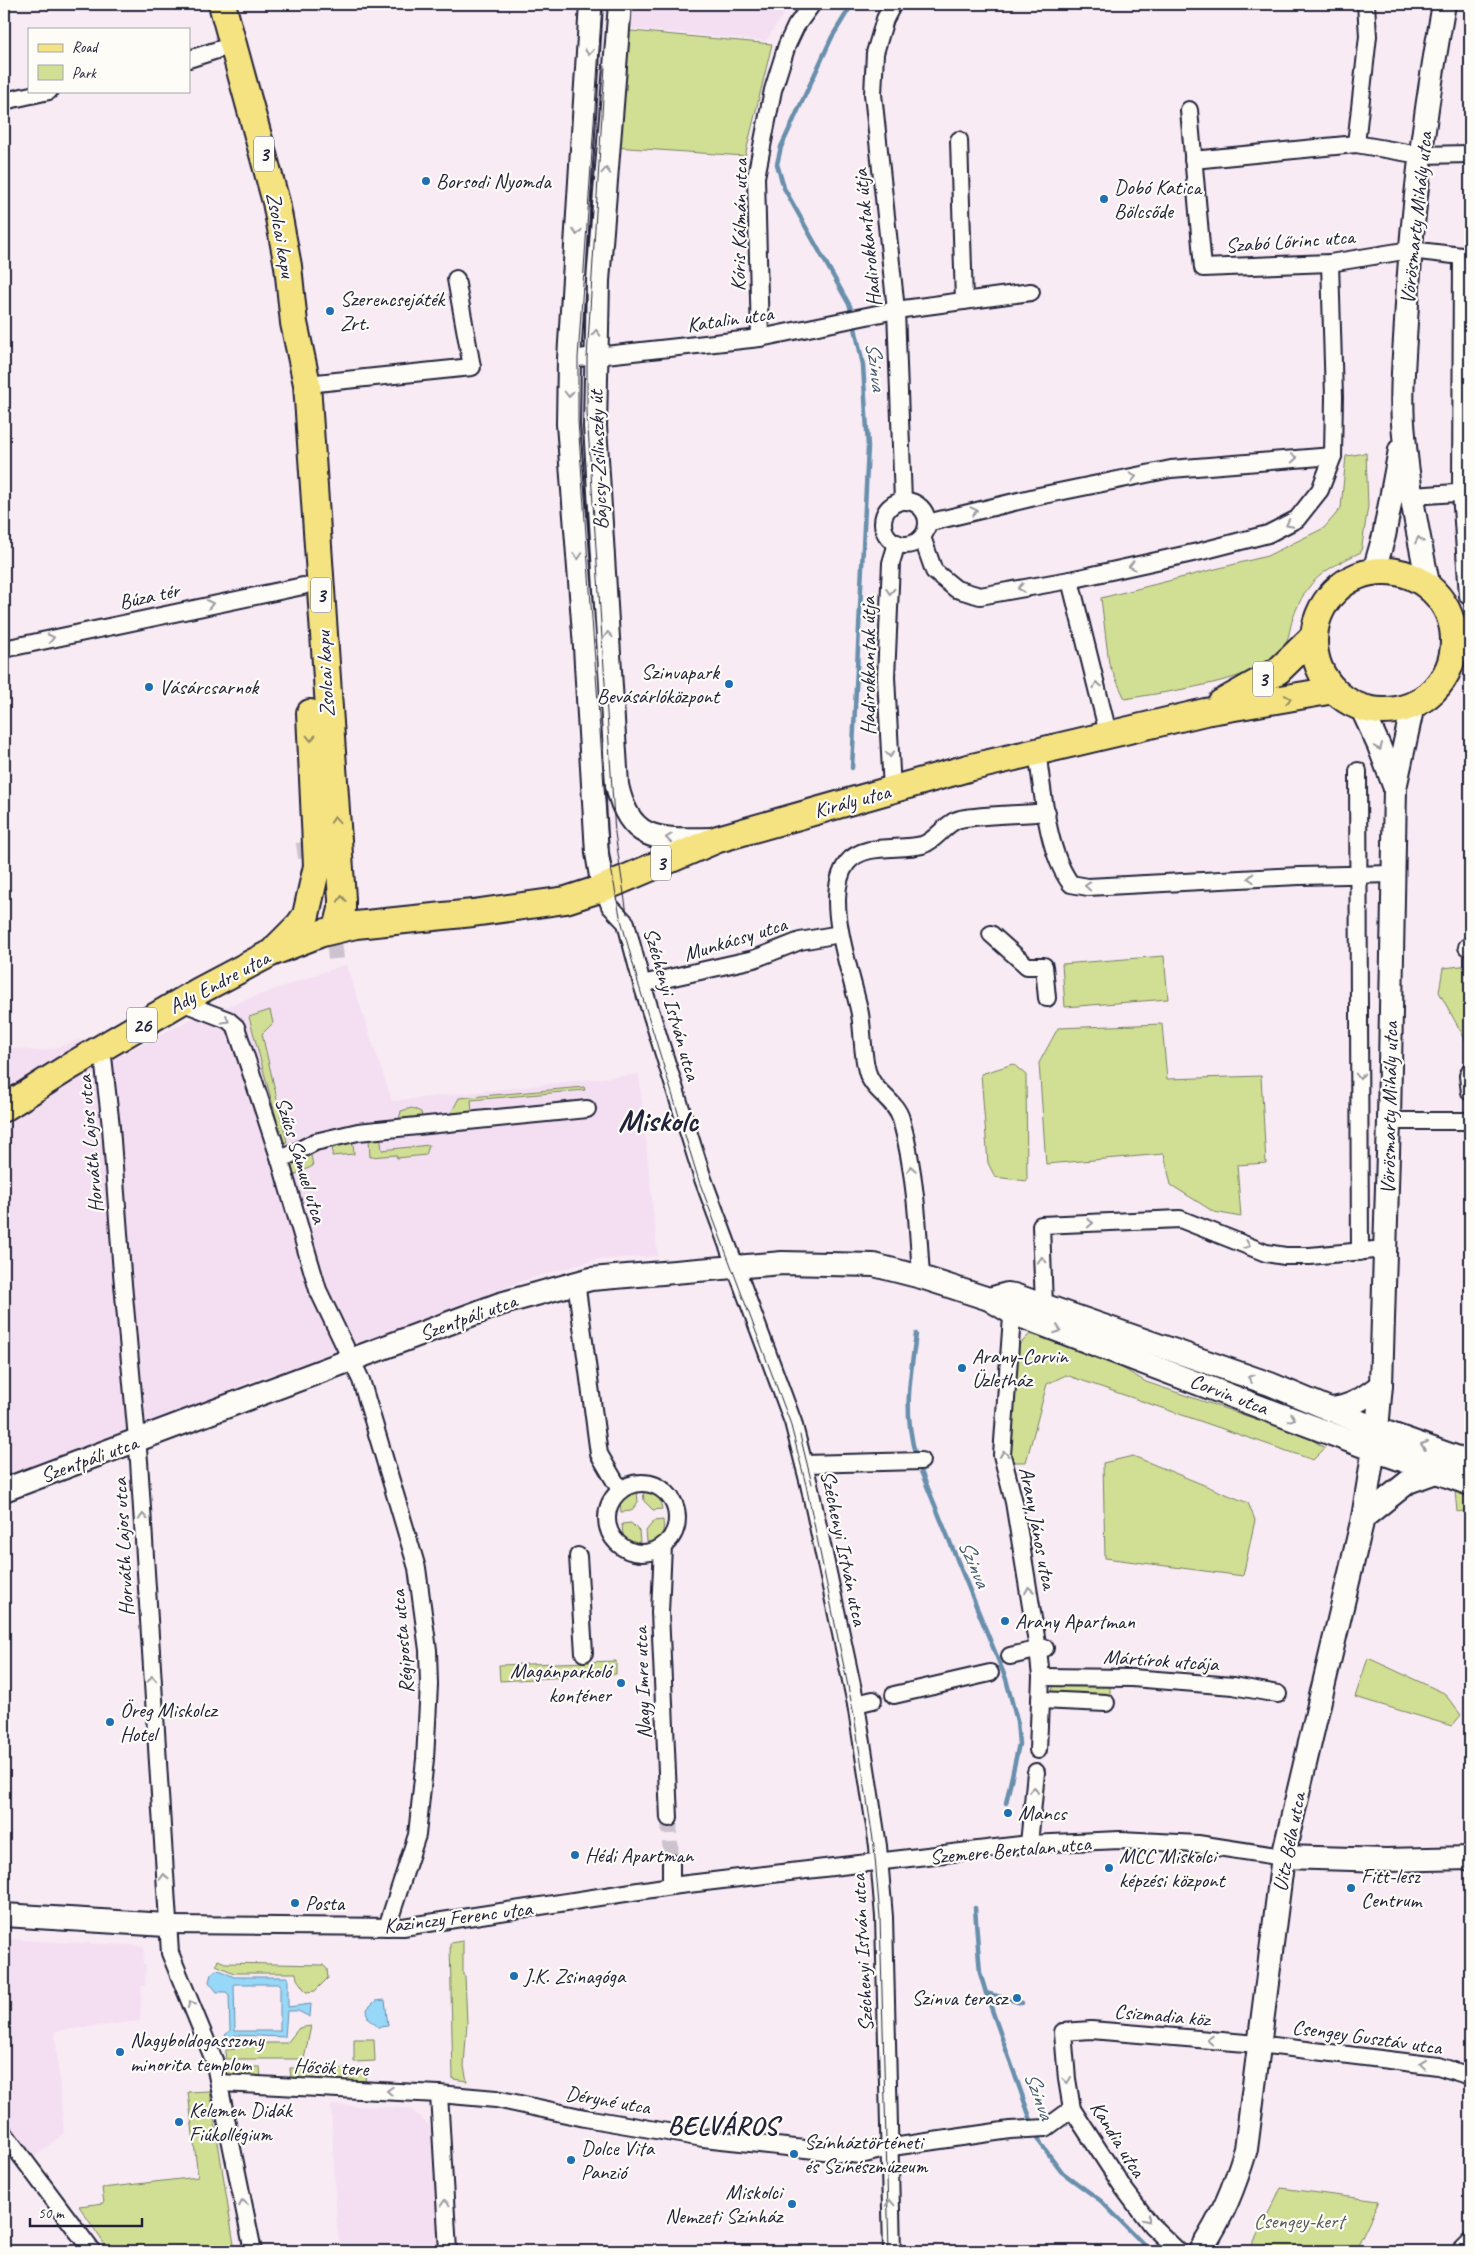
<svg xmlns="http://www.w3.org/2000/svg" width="1474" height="2255" font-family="Caveat,sans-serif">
<rect width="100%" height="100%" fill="#f8ebf4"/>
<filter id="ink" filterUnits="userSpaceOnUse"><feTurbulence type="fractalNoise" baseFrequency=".02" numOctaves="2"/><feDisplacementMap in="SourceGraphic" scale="10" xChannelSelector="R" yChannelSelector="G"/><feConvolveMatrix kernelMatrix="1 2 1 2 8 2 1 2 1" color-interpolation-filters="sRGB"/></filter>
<g filter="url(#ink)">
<g fill="#f4dff2">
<path d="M623,4H806L801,11L790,4L766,41L621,28Z"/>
<path d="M346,964L392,1101L639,1074L658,1256L595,1260L519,1282L336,1354L251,1381L143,1433L4,1484V1047L39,1051L62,1046L79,1039L100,1065L189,1020Z"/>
<path d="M4,1939L144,1946L143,1964H146L145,1986H142L140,2021L55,2031L64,2133L30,2161L4,2125Z"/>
<path d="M331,2105L410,2108L432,2128L447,2226L434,2251H341L337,2226Z"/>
</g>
<g fill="#d0df93" stroke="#798067">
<path d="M621,30L772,44L745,156L614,147Z"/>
<path d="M1366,453L1368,506L1361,552C1326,569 1307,578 1293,618C1289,629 1289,644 1280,653C1255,682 1163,692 1125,699L1109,664L1101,598L1267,556L1324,528L1341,508L1346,456Z"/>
<path d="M1164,956L1168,999L1065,1007L1062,964Z"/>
<path d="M1470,965V1041H1466L1439,992L1443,968Z"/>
<path d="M270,1010L273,1023L262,1034L287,1142L283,1143L249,1017Z"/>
<path d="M1162,1024L1167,1079L1261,1076L1266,1163L1237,1165L1241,1217L1214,1212L1171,1185L1164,1154L1046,1164L1039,1063L1058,1028Z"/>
<path d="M1013,1064L1026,1075L1027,1181L995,1177L988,1163L981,1074Z"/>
<path d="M584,1087L585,1090L471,1100L472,1113L450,1115L459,1098Z"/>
<path d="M412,1108L421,1112L422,1118L399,1121L401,1111Z"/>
<path d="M380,1135L382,1150L429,1145L426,1155L397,1158L396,1155L370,1157L369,1139Z"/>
<path d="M350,1142L353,1144L354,1154L332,1156L333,1145Z"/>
<path d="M309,1154L311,1155L313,1166L294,1175L291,1163Z"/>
<path d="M1030,1334L1102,1356L1146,1382L1306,1436L1325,1448L1313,1460L1066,1375L1047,1384L1026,1462H1010L1016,1348Z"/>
<path d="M1133,1456L1248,1503L1255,1520L1243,1576L1105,1558L1103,1463Z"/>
<path d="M653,1489L658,1492L662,1509L653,1510L644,1501L643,1490Z"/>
<path d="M637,1491L638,1502L631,1511L621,1512L620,1502L622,1496Z"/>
<path d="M1455,1491H1470V1510L1457,1512Z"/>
<path d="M663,1520C665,1534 661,1540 647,1542L646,1531L654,1521Z"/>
<path d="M631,1523L639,1531L640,1542L631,1543L623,1535L622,1524Z"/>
<path d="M1368,1658L1444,1693L1461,1715L1452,1726L1355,1697Z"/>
<path d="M616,1661V1674L500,1681L499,1665Z"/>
<path d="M1053,1685H1110V1699L1052,1698Z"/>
<path d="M463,1941V1975L465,1976L467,2023L464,2066L467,2081L453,2079L450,1943Z"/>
<path d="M218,1960L225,1963L323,1965L327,1969L328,1978L315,1991L306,1992L297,1979L296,1973H234L216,1965Z"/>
<path d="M311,2026L304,2059H225L226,2050L235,2049L242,2043H287L299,2028Z"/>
<path d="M354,2039H374L375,2061L354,2062Z"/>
<path d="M222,2067H260L261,2080L226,2078Z"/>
<path d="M290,2068L366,2069L365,2085L291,2080Z"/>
<path d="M210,2091L235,2251H109L79,2206L104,2203L102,2188L198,2177L188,2092Z"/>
<path d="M1281,2188L1379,2201L1355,2251H1249Z"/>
</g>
<g fill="#97d7f8" stroke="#688fac" fill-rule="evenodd">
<path d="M216,1970L222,1971L234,1977H288V2007L311,2004L310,2017L298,2011H287L285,2037L235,2035L228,2039L225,2035L230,2031L229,1995L226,1992H217L209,1982L211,1974ZM234,1984H280V2031H235Z"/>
<path d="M385,2000L388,2026L378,2027L368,2018L367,2009L375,2001Z"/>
</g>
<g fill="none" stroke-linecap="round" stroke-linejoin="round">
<g stroke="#688fac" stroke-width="4.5">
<path d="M852,316L850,306L784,188L777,164L781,147L832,37L852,4"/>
<path d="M852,768L868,447L863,365L854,323"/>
<path d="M916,1334C910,1380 903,1411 916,1457"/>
<path d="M918,1464L1006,1679L1017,1721L1019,1744L1006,1803"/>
<path d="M975,1908L980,1973L986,1993L1033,2126"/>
<path d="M986,1993L1022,2003"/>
<path d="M1036,2133L1041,2144L1063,2173L1101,2201L1150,2251"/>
</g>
<g stroke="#cdc3cf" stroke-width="16" stroke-dasharray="16 8" stroke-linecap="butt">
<path d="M297,851L325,847"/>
<path d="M332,921L336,959"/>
<path d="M669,1818L671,1863"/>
</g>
<g stroke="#22223b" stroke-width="20">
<g id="street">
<path d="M893,4L885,19L875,53L873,94L896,310L903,501"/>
<path d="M189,59L233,45"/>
<path d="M4,101L49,91"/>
<path d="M1189,110L1203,268L1330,263L1410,250L1462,256L1461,492L1468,596L1470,595"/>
<path d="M959,140L964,301"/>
<path d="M1356,144L1368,36L1366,4"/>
<path d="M1193,160L1356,144L1420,155L1470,154"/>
<path d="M760,338L756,177L773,90L787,45L796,26L812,4"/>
<path d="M569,359L760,338L896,310L1031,292"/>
<path d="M307,384L472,367L456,279"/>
<path d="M1413,496L1470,492"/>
<circle cx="905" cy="523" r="22"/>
<path d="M927,523L1039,496L1171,469L1333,456"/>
<path d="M922,537L934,571L956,589L980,596L1070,580L1202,551L1268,534L1297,519L1320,490L1333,456L1334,397L1330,263"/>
<path d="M1070,580L1108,733"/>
<path d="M4,649L303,586"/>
<path d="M1037,751C1043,790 1046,851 1071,884L1088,887L1299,876L1394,874"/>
<path d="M1358,771L1360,1252"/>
<path d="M892,790L886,677L891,563L897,543"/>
<path d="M603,888L610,906L626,923L642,984L703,1179L793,1422L809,1484L856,1704L878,1846L884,1917L892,2251"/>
<path d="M991,934L1027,966H1044L1047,998"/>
<path d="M1467,947H1470"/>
<path d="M642,984L754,959L800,941L840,934"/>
<path d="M181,1002L228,1020L236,1027L280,1160L318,1290L361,1380L417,1568L428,1650L429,1685L425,1759L417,1835L387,1927"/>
<path d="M102,1048L111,1127L122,1273L139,1461L170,1953L214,2060L253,2251"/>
<path d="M1470,1071L1468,1076L1470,1092"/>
<path d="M1389,1121H1470"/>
<path d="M280,1160L315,1142L358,1132L587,1109"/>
<path d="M921,1277C918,1224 915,1170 901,1119C895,1099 872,1091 867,1071C862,1053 863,1032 860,1014C853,976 821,897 847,863C864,842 899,851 922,845C936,841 946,822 960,819C988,814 1018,815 1047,812"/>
<path d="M576,1281L599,1454L620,1490"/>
<path d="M1013,1303L1002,1455L1014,1502L1038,1649L1041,1677L1038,1750"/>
<path d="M1037,1308L1044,1306L1041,1225L1180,1219L1266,1253L1285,1256H1310L1385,1249"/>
<path d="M804,1464L921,1461"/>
<circle cx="642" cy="1518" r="35"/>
<path d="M663,1546L660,1612L669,1818"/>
<path d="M578,1556L584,1653"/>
<path d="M1010,1656L1045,1648"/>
<path d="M1041,1677L1132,1678L1233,1686L1278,1694"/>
<path d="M894,1695L990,1673"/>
<path d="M1040,1700L1106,1703"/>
<path d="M856,1704L873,1700"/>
<path d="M1029,1844L1036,1772"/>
<path d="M671,1863V1886"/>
<path d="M166,1925L403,1927L671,1886L1029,1844L1120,1840L1198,1844L1283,1857"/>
<path d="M220,2083L439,2094L496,2099L585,2118L703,2138L861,2155L892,2147L1010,2130L1046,2128L1072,2109"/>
<path d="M439,2094L448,2251"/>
<path d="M4,2133L92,2251"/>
<path d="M1178,2251L1151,2225L1124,2189L1072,2109L1067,2079L1063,2032L1091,2030L1258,2044L1438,2066L1470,2076"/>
<path d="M1460,2251L1470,2241"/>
</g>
</g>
<g stroke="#22223b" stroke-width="26">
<g id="secondary">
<path d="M591,4L569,359L568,424L585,647L597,853L603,888"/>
<path d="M620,4L598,281L595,426L617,785C630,846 663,839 715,839"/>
<path d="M1374,571L1384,536L1400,450"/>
<path d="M1429,588C1419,538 1408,486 1404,435C1400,398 1404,359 1406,322C1411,215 1425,109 1444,4"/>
<path d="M1361,707L1379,746L1395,788"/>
<path d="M989,1299L1007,1294L1014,1295L1270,1384L1377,1429L1470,1462"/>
<path d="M1329,1409C1350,1408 1364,1398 1381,1385"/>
<path d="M4,1490L500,1304L591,1279L782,1263L874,1265L921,1277L989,1299L1012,1313L1374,1450L1470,1484"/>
<path d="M1363,1518L1408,1482L1436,1472"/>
<path d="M1283,1857L1386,1860L1470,1858"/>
<path d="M4,1915L166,1925"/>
<path d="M1200,2251C1223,2216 1234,2188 1246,2149L1283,1857L1363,1518L1377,1429L1381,1385L1389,1121L1395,788L1413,705"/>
</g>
</g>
<g stroke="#22223b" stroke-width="30">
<g id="primary">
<path d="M222,4L276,202L288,266L294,323L307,384L342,899V909L337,929"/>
<circle cx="1384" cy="641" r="70"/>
<path d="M1221,703L1278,671L1314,636"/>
<path d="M276,948L299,925L306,915L317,866L310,713"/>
<path d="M4,1108L69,1067L199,991L271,953L322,933L356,925L473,913L566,900L603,888L718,839L968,768L1205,712L1334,690"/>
</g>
</g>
<use href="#street" stroke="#fdfcf7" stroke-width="16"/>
<use href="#secondary" stroke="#fdfcf7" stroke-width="22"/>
<use href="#primary" stroke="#f5e382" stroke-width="26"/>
<g stroke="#22223b" stroke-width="1">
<path d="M602,4L578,358V422L609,857L620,916L639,986L699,1181L790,1422L806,1485L854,1715L874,1846L880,1917L889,2251"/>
<path d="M605,66L587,358V413L615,833L627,914"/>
<path d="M800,1435L812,1484"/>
</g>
</g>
<defs><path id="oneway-chevron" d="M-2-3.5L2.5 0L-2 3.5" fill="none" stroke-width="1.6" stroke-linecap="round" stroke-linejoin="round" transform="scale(1.25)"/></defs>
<g stroke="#9a9aa2">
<use href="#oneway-chevron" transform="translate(589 52) rotate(94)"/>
<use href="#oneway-chevron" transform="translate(606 171) rotate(-86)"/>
<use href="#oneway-chevron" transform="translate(577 232) rotate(94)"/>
<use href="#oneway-chevron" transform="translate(596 333) rotate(-88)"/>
<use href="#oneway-chevron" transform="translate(569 394) rotate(90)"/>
<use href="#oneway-chevron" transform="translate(1294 458) rotate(-4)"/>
<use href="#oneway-chevron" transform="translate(1133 477) rotate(-12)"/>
<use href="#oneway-chevron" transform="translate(974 511) rotate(-13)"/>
<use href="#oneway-chevron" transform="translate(1289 524) rotate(153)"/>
<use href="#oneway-chevron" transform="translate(1419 540) rotate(-101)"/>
<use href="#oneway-chevron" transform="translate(578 556) rotate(86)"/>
<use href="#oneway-chevron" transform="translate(1132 566) rotate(167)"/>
<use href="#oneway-chevron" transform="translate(1021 588) rotate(170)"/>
<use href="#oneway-chevron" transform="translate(890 591) rotate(93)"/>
<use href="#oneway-chevron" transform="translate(210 604) rotate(-12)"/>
<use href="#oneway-chevron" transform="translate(608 635) rotate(-94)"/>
<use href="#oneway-chevron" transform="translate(51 638) rotate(-12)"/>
<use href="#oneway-chevron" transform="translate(1097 685) rotate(-104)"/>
<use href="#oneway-chevron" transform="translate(1379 747) rotate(67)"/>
<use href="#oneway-chevron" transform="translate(890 754) rotate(87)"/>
<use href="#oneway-chevron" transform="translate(669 838) rotate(-174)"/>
<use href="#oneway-chevron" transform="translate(1251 878) rotate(177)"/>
<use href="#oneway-chevron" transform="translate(1088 886) rotate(-176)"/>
<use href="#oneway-chevron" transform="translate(226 1020) rotate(30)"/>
<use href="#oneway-chevron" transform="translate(1360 1076) rotate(90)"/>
<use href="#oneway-chevron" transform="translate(911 1169) rotate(-99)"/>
<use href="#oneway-chevron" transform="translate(1090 1223) rotate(-2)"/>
<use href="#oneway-chevron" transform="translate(1247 1245) rotate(22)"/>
<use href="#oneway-chevron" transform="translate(1042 1260) rotate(-92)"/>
<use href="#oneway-chevron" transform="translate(1058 1330) rotate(20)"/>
<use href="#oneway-chevron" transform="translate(1251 1378) rotate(-161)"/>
<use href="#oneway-chevron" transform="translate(1292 1418) rotate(21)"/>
<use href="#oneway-chevron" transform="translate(1424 1445) rotate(-160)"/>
<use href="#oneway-chevron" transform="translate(1004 1454) rotate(-95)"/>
<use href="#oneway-chevron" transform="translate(143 1517) rotate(-93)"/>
<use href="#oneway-chevron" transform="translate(1029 1590) rotate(-99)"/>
<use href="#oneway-chevron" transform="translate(152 1679) rotate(-93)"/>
<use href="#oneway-chevron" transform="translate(1034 1790) rotate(-84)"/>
<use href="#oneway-chevron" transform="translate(164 1877) rotate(-93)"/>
<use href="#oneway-chevron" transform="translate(191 2004) rotate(-113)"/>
<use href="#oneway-chevron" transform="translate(1210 2040) rotate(-176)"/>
<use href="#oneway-chevron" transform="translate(1423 2064) rotate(-173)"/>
<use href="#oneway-chevron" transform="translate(1067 2080) rotate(82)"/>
<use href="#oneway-chevron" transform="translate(390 2091) rotate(-177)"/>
<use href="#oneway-chevron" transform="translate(243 2203) rotate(-101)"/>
<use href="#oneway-chevron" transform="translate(445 2203) rotate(-93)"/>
<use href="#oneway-chevron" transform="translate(890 2203) rotate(-92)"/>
<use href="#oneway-chevron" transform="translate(1147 2219) rotate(52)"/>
</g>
<g stroke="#968c62">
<use href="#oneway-chevron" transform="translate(1288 699) rotate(-9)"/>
<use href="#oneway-chevron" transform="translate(311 738) rotate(89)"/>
<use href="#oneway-chevron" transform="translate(335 820) rotate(-94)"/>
<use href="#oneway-chevron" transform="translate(342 899) rotate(-94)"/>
</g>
</g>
<g fill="#1f6fb2" stroke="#fdfcf7" stroke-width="2">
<circle cx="426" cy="181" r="5"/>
<circle cx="1104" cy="199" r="5"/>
<circle cx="330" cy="311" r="5"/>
<circle cx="729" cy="684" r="5"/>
<circle cx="149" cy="687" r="5"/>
<circle cx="962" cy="1368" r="5"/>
<circle cx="1005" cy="1621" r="5"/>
<circle cx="621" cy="1683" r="5"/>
<circle cx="110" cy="1722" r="5"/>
<circle cx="1008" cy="1813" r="5"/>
<circle cx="575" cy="1855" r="5"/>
<circle cx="1109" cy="1868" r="5"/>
<circle cx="1351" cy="1888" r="5"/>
<circle cx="295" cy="1903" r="5"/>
<circle cx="514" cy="1976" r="5"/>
<circle cx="1017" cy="1998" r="5"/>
<circle cx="120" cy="2052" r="5"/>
<circle cx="179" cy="2122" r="5"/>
<circle cx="794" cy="2154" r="5"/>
<circle cx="571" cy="2160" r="5"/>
<circle cx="792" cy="2204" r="5"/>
</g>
<g text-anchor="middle" stroke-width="4.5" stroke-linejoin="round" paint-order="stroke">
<g fill="#fdfcf7" stroke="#646373" stroke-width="1">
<rect x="254" y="136.5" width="20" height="35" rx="4"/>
<rect x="311" y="577.5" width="20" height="35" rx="4"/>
<rect x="1253" y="661.5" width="20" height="35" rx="4"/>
<rect x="651" y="845.5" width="20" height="35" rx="4"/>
<rect x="127" y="1007.5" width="30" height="35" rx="4"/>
</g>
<g font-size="20" font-weight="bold" fill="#22223b">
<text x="264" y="161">3</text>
<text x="321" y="602">3</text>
<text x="1263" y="686">3</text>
<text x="661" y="870">3</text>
<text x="142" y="1032">26</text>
</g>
<g font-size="21" fill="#22223b" stroke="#fdfcf7" text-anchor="start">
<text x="436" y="188">Borsodi Nyomda</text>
<text x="1114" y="194">Dobó Katica<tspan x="1114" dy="24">Bölcsőde</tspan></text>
<text x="340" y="306">Szerencsejáték<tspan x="340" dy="24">Zrt.</tspan></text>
<text x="719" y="679" text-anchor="end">Szinvapark<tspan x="719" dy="24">Bevásárlóközpont</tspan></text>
<text x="159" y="694">Vásárcsarnok</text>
<text x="972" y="1363">Arany-Corvin<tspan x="972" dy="24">Üzletház</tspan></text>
<text x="1015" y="1628">Arany Apartman</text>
<text x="611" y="1678" text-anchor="end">Magánparkoló<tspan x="611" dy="24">konténer</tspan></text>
<text x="120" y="1717">Öreg Miskolcz<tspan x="120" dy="24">Hotel</tspan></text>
<text x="1018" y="1820">Mancs</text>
<text x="585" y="1862">Hédi Apartman</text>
<text x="1119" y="1863">MCC Miskolci<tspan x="1119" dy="24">képzési központ</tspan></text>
<text x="1361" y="1883">Fitt-lesz<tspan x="1361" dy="24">Centrum</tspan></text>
<text x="305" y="1910">Posta</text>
<text x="524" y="1983">J.K. Zsinagóga</text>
<text x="1007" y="2005" text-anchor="end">Szinva terasz</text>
<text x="130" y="2047">Nagyboldogasszony<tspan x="130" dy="24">minorita templom</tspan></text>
<text x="189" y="2117">Kelemen Didák<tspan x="189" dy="24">Fiúkollégium</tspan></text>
<text x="804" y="2149">Színháztörténeti<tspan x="804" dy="24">és Színészmúzeum</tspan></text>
<text x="581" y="2155">Dolce Vita<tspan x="581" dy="24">Panzió</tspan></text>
<text x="782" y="2199" text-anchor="end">Miskolci<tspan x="782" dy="24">Nemzeti Színház</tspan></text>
</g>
<g font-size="21" fill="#22223b" stroke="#fdfcf7">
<text transform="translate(1416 218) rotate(-84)" y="7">Vörösmarty Mihály utca</text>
<text transform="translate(739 225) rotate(-89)" y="7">Kóris Kálmán utca</text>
<text transform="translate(281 235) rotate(80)" y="7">Zsolcai kapu</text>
<text transform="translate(867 238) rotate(-96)" y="7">Hadirokkantak útja</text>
<text transform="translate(1290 241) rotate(-4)" y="7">Szabó Lőrinc utca</text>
<text transform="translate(730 319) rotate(-8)" y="7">Katalin utca</text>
<text transform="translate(598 460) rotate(-92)" y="7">Bajcsy-Zsilinszky út</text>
<text transform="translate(149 596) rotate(-12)" y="7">Búza tér</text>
<text transform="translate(868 666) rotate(-90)" y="7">Hadirokkantak útja</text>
<text transform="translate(325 674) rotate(-93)" y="7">Zsolcai kapu</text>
<text transform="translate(852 801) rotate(-15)" y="7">Király utca</text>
<text transform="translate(735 939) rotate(-17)" y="7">Munkácsy utca</text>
<text transform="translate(219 982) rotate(-28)" y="7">Ady Endre utca</text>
<text transform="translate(672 1004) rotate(74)" y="7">Széchenyi István utca</text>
<text transform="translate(1389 1108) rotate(-89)" y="7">Vörösmarty Mihály utca</text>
<text transform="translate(90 1144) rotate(-95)" y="7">Horváth Lajos utca</text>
<text transform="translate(301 1160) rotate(73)" y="7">Szűcs Sámuel utca</text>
<text transform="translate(468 1317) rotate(-20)" y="7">Szentpáli utca</text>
<text transform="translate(1229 1394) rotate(21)" y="7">Corvin utca</text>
<text transform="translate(89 1459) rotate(-20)" y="7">Szentpáli utca</text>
<text transform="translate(1038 1528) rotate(79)" y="7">Arany János utca</text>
<text transform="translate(123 1547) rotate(-93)" y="7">Horváth Lajos utca</text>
<text transform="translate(844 1548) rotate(78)" y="7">Széchenyi István utca</text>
<text transform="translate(402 1642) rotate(-95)" y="7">Régiposta utca</text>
<text transform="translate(1161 1660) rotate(4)" y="7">Mártírok utcája</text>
<text transform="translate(642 1683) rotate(-92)" y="7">Nagy Imre utca</text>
<text transform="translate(1289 1842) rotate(-79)" y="7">Uitz Béla utca</text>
<text transform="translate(1010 1850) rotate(-5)" y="7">Szemere Bertalan utca</text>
<text transform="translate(458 1917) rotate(-7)" y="7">Kazinczy Ferenc utca</text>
<text transform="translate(862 1953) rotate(-93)" y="7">Széchenyi István utca</text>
<text transform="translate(1162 2015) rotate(5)" y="7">Csizmadia köz</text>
<text transform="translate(1367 2037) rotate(8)" y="7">Csengey Gusztáv utca</text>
<text transform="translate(331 2067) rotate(3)" y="7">Hősök tere</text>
<text transform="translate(608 2100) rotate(10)" y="7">Déryné utca</text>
<text transform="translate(1118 2139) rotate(58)" y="7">Kandia utca</text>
</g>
<g font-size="21" fill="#565b55" stroke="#fdfcf7">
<text x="1299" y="2228">Csengey-kert</text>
</g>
<g font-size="22" font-style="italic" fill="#455874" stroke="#fdfcf7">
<text transform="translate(877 366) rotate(83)" y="8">Szinva</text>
<text transform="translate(975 1563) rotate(67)" y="8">Szinva</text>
<text transform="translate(1040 2095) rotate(70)" y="8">Szinva</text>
</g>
<g font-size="26" font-weight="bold" letter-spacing="1" fill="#22223b" stroke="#fdfcf7">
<text x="723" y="2134">BELVÁROS</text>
</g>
<g font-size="31" font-weight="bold" fill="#22223b" stroke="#fdfcf7">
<text x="658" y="1131">Miskolc</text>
</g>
</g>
<rect width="1474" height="2255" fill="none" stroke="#fdfcf7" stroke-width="20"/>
<rect x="10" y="10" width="1454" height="2235" fill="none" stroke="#22223b" stroke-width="2" filter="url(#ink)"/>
<rect x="28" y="28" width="162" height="65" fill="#fdfcf7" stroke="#a5a5ac"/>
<rect x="38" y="44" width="25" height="8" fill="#f5e382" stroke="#a5a5ac"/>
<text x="72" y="52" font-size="15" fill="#22223b">Road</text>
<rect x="38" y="65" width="25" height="15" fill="#d0df93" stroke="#a5a5ac"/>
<text x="72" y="78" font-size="15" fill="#22223b">Park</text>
<path d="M30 2218v8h112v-8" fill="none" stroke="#22223b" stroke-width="2.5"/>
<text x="38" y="2218" font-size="15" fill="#22223b" stroke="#fdfcf7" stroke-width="4" paint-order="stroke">50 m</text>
</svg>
